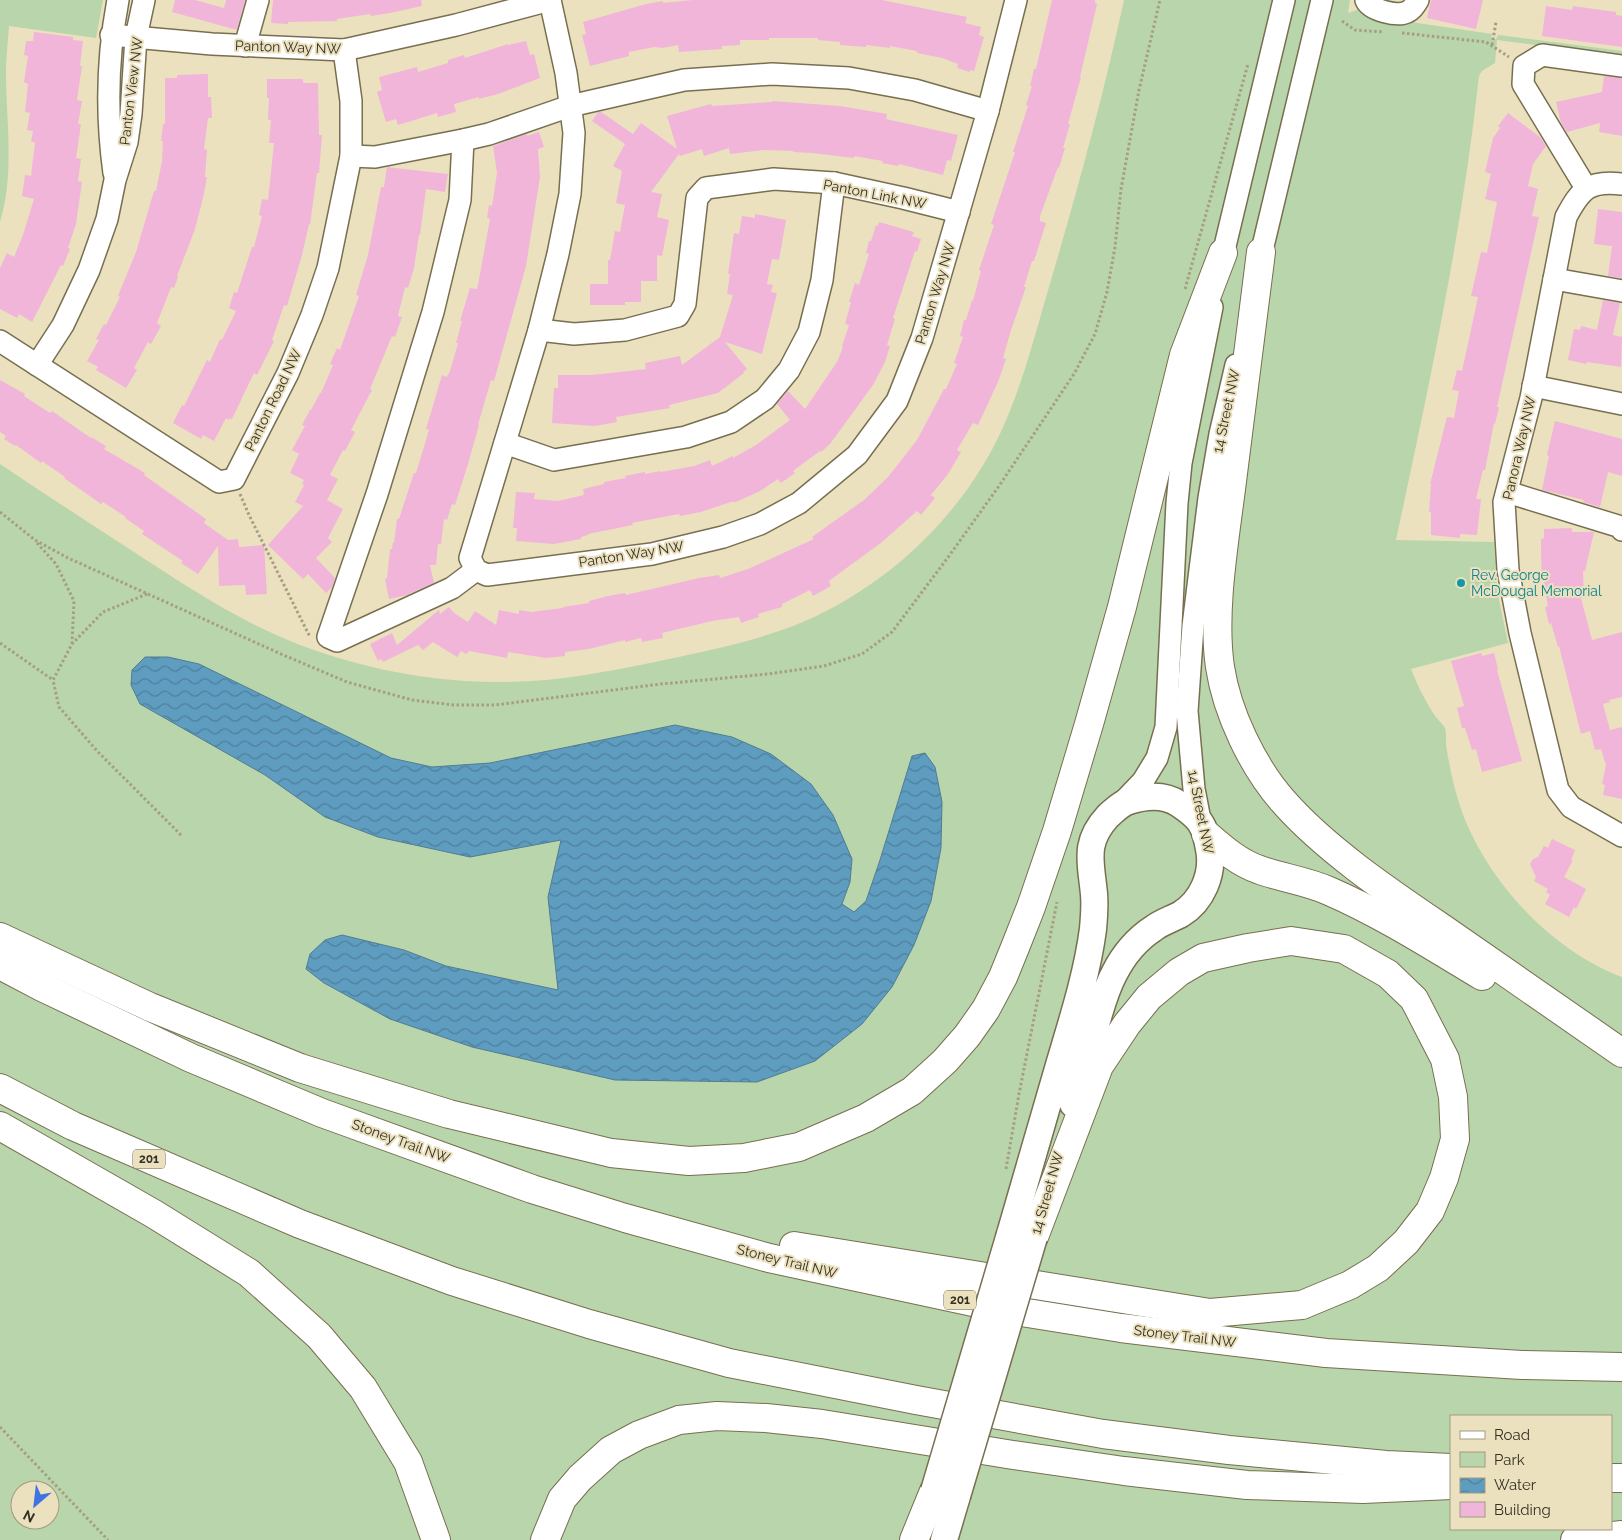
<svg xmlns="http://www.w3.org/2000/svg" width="1622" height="1540" font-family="Raleway,sans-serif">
<defs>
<pattern id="water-waves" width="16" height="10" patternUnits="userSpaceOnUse" patternTransform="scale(1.25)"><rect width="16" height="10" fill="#5e9cc0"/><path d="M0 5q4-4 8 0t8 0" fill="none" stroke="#4e809c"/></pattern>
</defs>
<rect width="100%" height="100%" fill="#ebe1bf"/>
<g fill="#b9d5ab" fill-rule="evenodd">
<path d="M0,0H103L96,38L9,26C8,41 6,57 6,72C6,123 15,173 0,222Z"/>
<path d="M1124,0H1350L1348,13L1362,8L1397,20L1492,34L1491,39H1496L1498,35L1622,51V56L1497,40L1495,63L1482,71L1479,76C1462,233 1429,386 1396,540L1494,542L1497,590L1508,643L1411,669C1417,684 1424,699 1433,713C1436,718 1442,723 1445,728C1447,734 1445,744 1447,751C1450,769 1454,788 1460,806C1484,878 1550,950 1622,977V1540H0V464C45,494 89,523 134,552C194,591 249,628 317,651C389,676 470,687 546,680C594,675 641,665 688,655C743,643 797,630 846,600C901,568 949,521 982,467C1016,412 1031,348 1049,287C1077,192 1103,97 1124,0ZM1451,1416H1611V1529H1451ZM20,1490H50V1520H20Z"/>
</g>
<path fill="url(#water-waves)" stroke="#527c91" d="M145,657H168L199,664L391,758L432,767L490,763L675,725L732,737L771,754L811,784L833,815L852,859L850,882L842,904L854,912L866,901L880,860L912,756L925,753L935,767L942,802L941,848L931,901L914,945L892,987L862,1024L815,1061L757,1082L615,1080L472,1047L390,1019L324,983L306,969L310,954L325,940L342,935L404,950L446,966L558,990L548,897L561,840L470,857L378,837L325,817L265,775L140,704L131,685L132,670Z"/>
<g fill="#f1b5da">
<path d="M175,0H195L224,8L226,0H245L237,30L172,12Z"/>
<path d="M273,0H421L422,6L390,13L371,16L370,14L337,19V21L288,22V24L271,23Z"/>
<path d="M693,0H882L967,17L965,23L981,27L979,35L984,37L974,71L970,70V72L957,68L958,64L942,58L917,53V51L890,46V48L866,45V47L840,45V42L818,40V38H769V40H740V45L722,46V49L679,52L678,45L662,48L654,47L629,52V56L590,66L582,35L586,34L583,22L646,4L663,1V3Z"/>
<path d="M1052,0H1095V3L1097,4L1080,77H1081L1068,124H1070L1063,148H1065L1059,168L1058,167L1040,216V221L1046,223L1034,261H1032L1024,287H1026L1011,330L1003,358L1006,359L998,382L978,425L973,423L957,450L961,452L948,474L931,495L935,498L921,515L917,511L882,542L829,581L831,586L813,596L810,590L782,604V607L758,614L759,617L741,623L739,617L712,621L662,633L663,638L642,642L641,638L625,642V640L589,649L565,652V656L546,658L508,652L507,658L469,651L466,654L461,651L457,657L433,642L423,650L418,645L383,662L381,659L378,661L370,644L392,633L397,645L439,610L440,614L449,607L454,613L468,622L475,611L496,625L499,610L519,614V610L531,612L563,608V607L589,603V601L608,596L625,593L626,595L699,578L719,575L720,578L748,569L814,539L812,537L864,500L888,477L917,440L944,389H946L957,364L954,363L963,337L960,336L964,320H966L972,300L973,301L981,271L979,270L994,225L991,224L1015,152H1013L1028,106L1026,105L1032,86H1030L1034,69H1036Z"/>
<path d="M1431,0H1483L1476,29L1427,18Z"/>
<path d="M1546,6L1572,10L1573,6L1616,12V15L1622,16V47L1542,36Z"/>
<path d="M34,32L73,37V40L83,41L80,66H82L77,100L82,101L78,124H81L76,158L81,159L78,181L82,182L76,224L68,248L70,249L63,266L61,265L32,322L19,314L17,318L0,309V268L7,253L14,257L23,235L34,199L22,196L25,175L31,176L35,142H31L33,131L27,130L30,113L25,112L28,84L24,82L28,56L24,55L26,41H33Z"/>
<path d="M526,41L530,55L534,54L540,78L498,94L479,99V97L454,104L456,112L438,117L437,113L398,125L396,119L386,122L377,92L382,90L379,77L417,67L418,72L448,63V60L464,55L465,58L508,44V45Z"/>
<path d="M208,74V97H211L212,118H208L204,149L207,150L205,177H207L203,198L195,229L177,276L178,277L174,288L171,287L157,323L161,326L151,344L148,342L134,368L137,370L126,388L96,370L98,367L87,361L99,340L96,339L104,324L106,325L120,297L118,296L136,252L154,191H156L162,161L163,141H161L163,124H165V78H177V75Z"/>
<path d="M1604,76L1622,78V136L1599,132L1600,123L1567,132L1561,123L1556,102L1602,92Z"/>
<path d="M267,79H303V83H318L319,135H322L319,173H317L310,225L309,224L302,255L287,306L284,305L272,340L274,341L257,375L254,373L232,419L230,418L229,420L226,418L214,441L203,435L201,439L173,423L182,405L184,406L207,360L210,362L220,339L222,340L236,311L229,308L234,292L237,293L252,247H254L262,216L259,215L262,199L268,200L274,143H269L271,120H268L269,98H267Z"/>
<path d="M772,101L840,106L887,114L886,119L958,135L951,161L947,160L943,175L899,164L898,166L882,163L883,161L854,156V158L812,153L793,152V151L764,150L730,154L729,148L704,156L702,149L680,156L679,154L651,192L662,194L657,217L669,220L662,256L657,255V281H641V302H625V305H590V284H608V260H610L615,231L620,232L625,205L616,203L622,171L613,166L625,144L592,121L598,112H601L633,134L641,123L677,149L667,116L711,104L712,106L772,102Z"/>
<path d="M1508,113L1540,137L1546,146L1533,164L1528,186L1538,189L1532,216L1539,217L1497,407H1499L1495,424L1494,423L1485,470H1483L1476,499H1481L1477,535L1460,534V538L1431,535V512H1429L1431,484H1430L1447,417L1454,418L1459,391L1452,390L1457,370L1462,371L1478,297L1471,296L1481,252L1487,253L1497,202L1485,199L1491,174L1485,172L1493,138L1500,128L1498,126Z"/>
<path d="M539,132L544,147L538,149L540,177L526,266L494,381L491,380L478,425H479L468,464L455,505L452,504L447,520L444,519L441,544H438L436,565H430L434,583L407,595L389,599L385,579L387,578L390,549H392L393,542L394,543L397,519H399L414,473H416L429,430L426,429L442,375L447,377L450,371L458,343H456L462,321H460L470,288L477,289L480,274L490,219L487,218L489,205L492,206L497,173L493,146L527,134V136Z"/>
<path d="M387,167L448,174L445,192L426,189L420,235H419L414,268L408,288L405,287L398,316L402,317L395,337L392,336L370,389L372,390L351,430L355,432L345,451L343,450L330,475L338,479L327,500L343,509L328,538L332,542L316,558L335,578L332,587L326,593L308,574L303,579L268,545L303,506L295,502L304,485L302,484L304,480L290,473L299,454L292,450L305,426L302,425L310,410H311L320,393H321L333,365L330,364L337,348L340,350L359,296L356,295L368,255L381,187H384Z"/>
<path d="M1598,209L1622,212V278L1608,276L1612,246L1594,244Z"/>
<path d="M755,214L786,220L779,260L772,259L767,284L773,285L771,292L777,293L762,354L725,342L747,369L743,372L744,373L718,393L669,405L670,408L616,417L617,422L595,426L552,423L554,388H558V375H592L646,369L645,363L680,356L682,365L720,337L733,295L727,294L730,274H728L734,233L739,234L742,216L755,218Z"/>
<path d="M879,222L914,232L912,236L921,239L917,252L915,251L893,318L895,319L887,345L890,346L885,362L873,385L830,444L821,452L820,451L793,471L795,473L781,483L778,479L760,491L736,502H731L701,512L680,516L679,514L632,523L633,525L588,534V535L581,537V539L554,544L516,541L517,528H513L516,492L535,493L534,499L558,501L584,495L583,489L604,484V482L626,478L625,476L645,472V474L660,471L661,472L694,466L710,460L712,466L733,456V458L756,445L790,420L777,404L788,391L805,409L837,362L843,347L842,346L849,325L845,324L851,302H849L855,283L859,285L869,254L866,253L869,241H871L876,225L878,226Z"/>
<path d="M1603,300L1620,303L1613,334V335L1622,337L1621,367L1587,362L1586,364L1568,360L1574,329L1580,330L1581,326L1597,330Z"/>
<path d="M0,380L25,394L24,396L50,413L52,411L91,438V437L106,446L104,449L145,473L144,475L206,519L204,523L228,540L238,539L239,547L264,545L267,594L246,595L245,585L219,586L218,546L198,574L181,563L183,561L142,534L144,531L125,518L126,517L103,502L101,504L84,492L64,478L65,477L42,461L41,463L16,445L15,446L4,439L6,436L0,432Z"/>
<path d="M1555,421L1622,439V476L1608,472L1600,507L1583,502L1584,500L1542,490L1549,456L1547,455Z"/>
<path d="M1572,528V532H1594L1585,571H1583L1584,597L1581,598L1592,640L1622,632V697L1609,700L1610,702L1603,704L1610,730L1622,727V799L1603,795L1605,785L1602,784L1606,765L1601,749L1595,750L1590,731L1581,734L1559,646L1558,647L1551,623L1549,624L1545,607L1548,606L1542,574L1541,556V539L1544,538V529Z"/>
<path d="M1481,653L1482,656L1494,653L1498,669L1497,670L1522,761L1482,772L1476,749L1472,750L1465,728H1462L1457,708L1464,706L1451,661Z"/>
<path d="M1552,839L1575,850L1571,860H1573L1564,877L1586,889L1576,909L1574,907L1569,917L1545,904L1550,895L1546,892L1548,889L1534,881L1536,877L1530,864L1533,859L1538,857L1544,846L1548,848Z"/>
</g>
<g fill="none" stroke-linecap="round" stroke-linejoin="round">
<g stroke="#776f50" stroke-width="24">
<g id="minor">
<path d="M550,0L566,73L574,133L570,194L558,254L539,330L470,558L476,570L487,575L652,554L723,537L760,524L799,503L857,455L897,401L922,338L988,111L1016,0"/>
<path d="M1366,0C1370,10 1397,17 1407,12C1412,10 1415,5 1418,0"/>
<path d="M111,35L212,44L344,50L456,25L550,0"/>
<path d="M245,46L258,0"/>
<path d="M463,140L460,200L433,312L377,494L328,637L337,641L452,588L476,570"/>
<path d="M351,156L375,157L463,140L489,134L570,106L684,80L772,74L849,78L915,90L988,111"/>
<path d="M114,173C106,115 107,58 118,0"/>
<path d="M1622,184C1589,180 1581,189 1566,217L1531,398L1504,502L1508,570L1520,633L1558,790L1571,807L1622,836"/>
<path d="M1586,188L1523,84L1524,66L1542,55L1622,66"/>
<path d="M1220,267L1284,0"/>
<path d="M1258,267L1322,0"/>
<path d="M1554,279L1622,291"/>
<path d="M539,330L574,334L625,330L678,316L685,304L697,198L706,188L774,179L834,183L903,198L959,212"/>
<path d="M0,341L219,482L234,479L288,373L312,315L328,268L351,156V101L344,50"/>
<path d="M37,365L63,325L89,270L107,219L115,180L127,142L131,114L136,37L144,0"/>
<path d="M1533,386L1622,404"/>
<path d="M505,443L554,460L686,437L731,422L765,399L789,370L809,332L822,280L834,183"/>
<path d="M1507,492L1621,527L1622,530"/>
<path d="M1121,804L1143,781L1157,758L1166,727L1177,503L1181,463L1212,307"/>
<path d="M1200,820L1194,789L1187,711L1193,626L1209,498L1220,434L1236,365"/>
</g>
</g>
<g stroke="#776f50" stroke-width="29">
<g id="major">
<path d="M1010,1234C1026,1178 1043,1122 1059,1065C1072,1021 1087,975 1093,929C1094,918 1095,905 1094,894C1091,862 1083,843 1108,816C1115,810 1120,804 1129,801C1145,796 1164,794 1179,804C1200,818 1205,825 1209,849C1214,874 1202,901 1181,914C1172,919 1162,922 1154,928C1137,939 1123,956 1114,974C1105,991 1100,1010 1095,1028C1088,1053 1080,1079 1073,1104"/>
<path d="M944,1540L957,1496"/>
</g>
</g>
<g stroke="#776f50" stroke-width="30">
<g id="highway">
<path d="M1261,252C1251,331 1241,410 1231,489C1224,544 1212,613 1220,667C1227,713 1253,767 1283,801C1325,849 1389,892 1442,928C1502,969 1562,1011 1622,1053"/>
<path d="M1206,834C1222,848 1239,863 1260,870C1282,878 1307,881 1329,891C1382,914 1432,946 1482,976"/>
<path d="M0,937L150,1007L300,1068L449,1114L611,1153L689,1161L744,1158L799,1147L866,1118L912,1091L945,1061L967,1036L986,1009L1003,977L1016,945L1031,907L1057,831L1089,724L1122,607L1184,355L1223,253"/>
<path d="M0,965L42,987L191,1058L322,1113L532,1189L625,1218L769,1258L1015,1311L1121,1328L1326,1353L1522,1365L1622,1367"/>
<path d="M0,1088L73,1126L300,1224L452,1281L589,1324L729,1363L916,1400L1103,1434L1229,1450L1386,1465L1451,1468"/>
<path d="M0,1126L154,1214L249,1273L319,1336L363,1388L408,1462L436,1540"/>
<path d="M794,1246L1210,1313L1302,1305L1350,1285L1378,1268L1406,1242L1430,1211L1444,1178L1455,1139L1453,1097L1445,1059L1414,999L1388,974L1344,949L1291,941L1248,948L1203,958L1179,972L1149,997L1127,1024L1099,1066L1034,1237"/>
<path d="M1611,1478H1622"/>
<path d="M545,1540L562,1499L580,1478L611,1450L639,1435L679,1420L717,1416L766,1418L822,1424L1013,1455L1124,1471L1247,1485L1363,1489L1451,1485"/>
<path d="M914,1540L934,1491"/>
<path d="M1575,1540L1622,1535"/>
</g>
</g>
<g stroke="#a69e84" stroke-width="3" stroke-dasharray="2.5 2.5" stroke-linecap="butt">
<path d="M1342,21L1355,30L1384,32"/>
<path d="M1402,33L1486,42L1509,57"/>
<path d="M1492,45L1496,22"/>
<path d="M1185,289L1248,64"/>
<path d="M240,494L249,515L310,637"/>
<path d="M0,512L35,540L68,558L281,654L347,682L412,700L454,705H495L661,684L768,674L824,666L862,654L892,632L949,556L999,486L1074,374L1095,334L1107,292L1115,247L1121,189L1139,90L1160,0"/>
<path d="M37,543L56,564L74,601L72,643"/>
<path d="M147,594L103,612L72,644L53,680L59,707L98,752L182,836"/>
<path d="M0,643L53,680"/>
<path d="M1006,1169L1019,1094L1057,902"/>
<path d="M0,1427L108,1540"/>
</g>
<use href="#minor" stroke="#fff" stroke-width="21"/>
<use href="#major" stroke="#fff" stroke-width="26"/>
<use href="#highway" stroke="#fff" stroke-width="28"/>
<g stroke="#776f50" stroke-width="29" stroke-linecap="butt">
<g id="major-bridge">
<path d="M934,1491L1010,1234"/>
<path d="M957,1496L1034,1237"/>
</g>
</g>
<use href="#major-bridge" stroke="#fff" stroke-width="26"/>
</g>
<circle fill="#0f9aa8" stroke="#ebe1bf" stroke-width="2" cx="1461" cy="583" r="5"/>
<g text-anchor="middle" stroke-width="4" stroke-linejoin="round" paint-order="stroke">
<g fill="#ebe1bf" stroke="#6c6652" stroke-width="1">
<rect x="133" y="1149.5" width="32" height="19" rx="4"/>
<rect x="944" y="1290.5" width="32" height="19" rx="4"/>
</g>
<g font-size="12" font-weight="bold" fill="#353124">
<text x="149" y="1163">201</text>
<text x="960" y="1304">201</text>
</g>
<g font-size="14" fill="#353124" stroke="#ebe1bf">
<text transform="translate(288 47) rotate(2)" y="5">Panton Way NW</text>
<text transform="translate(131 91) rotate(-83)" y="5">Panton View NW</text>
<text transform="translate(875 194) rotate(11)" y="5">Panton Link NW</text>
<text transform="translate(935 293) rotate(-73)" y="5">Panton Way NW</text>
<text transform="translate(273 400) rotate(-64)" y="5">Panton Road NW</text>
<text transform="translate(1226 411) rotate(-78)" y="5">14 Street NW</text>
<text transform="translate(1519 448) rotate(-77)" y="5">Panora Way NW</text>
<text transform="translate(631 554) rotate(-9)" y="5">Panton Way NW</text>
<text transform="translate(1201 812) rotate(79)" y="5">14 Street NW</text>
<text transform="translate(401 1141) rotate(20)" y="5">Stoney Trail NW</text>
<text transform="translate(1047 1193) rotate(-74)" y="5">14 Street NW</text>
<text transform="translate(787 1261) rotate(14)" y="5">Stoney Trail NW</text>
<text transform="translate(1185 1336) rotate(7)" y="5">Stoney Trail NW</text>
</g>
<g font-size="14" fill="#0d838f" stroke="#ebe1bf" text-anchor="start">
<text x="1471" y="580">Rev. George<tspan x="1471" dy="16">McDougal Memorial</tspan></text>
</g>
</g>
<rect x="1450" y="1415" width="162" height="115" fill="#ebe1bf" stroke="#a29b81"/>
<rect x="1460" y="1431" width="25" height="8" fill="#ffffff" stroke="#a29b81"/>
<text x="1494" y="1440" font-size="15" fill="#353124">Road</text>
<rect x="1460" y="1452" width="25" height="15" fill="#b9d5ab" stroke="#a29b81"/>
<text x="1494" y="1465" font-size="15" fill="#353124">Park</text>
<rect x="1460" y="1478" width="25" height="15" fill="url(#water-waves)" stroke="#a29b81"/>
<text x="1494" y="1490" font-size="15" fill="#353124">Water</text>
<rect x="1460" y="1502" width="25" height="15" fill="#f1b5da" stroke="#a29b81"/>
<text x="1494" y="1515" font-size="15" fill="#353124">Building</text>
<g transform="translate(35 1505) rotate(208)"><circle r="24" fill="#ebe1bf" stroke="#a29b81"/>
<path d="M0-4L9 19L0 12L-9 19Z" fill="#3d73e3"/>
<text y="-8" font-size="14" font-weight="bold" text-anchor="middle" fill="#353124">N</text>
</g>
</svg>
